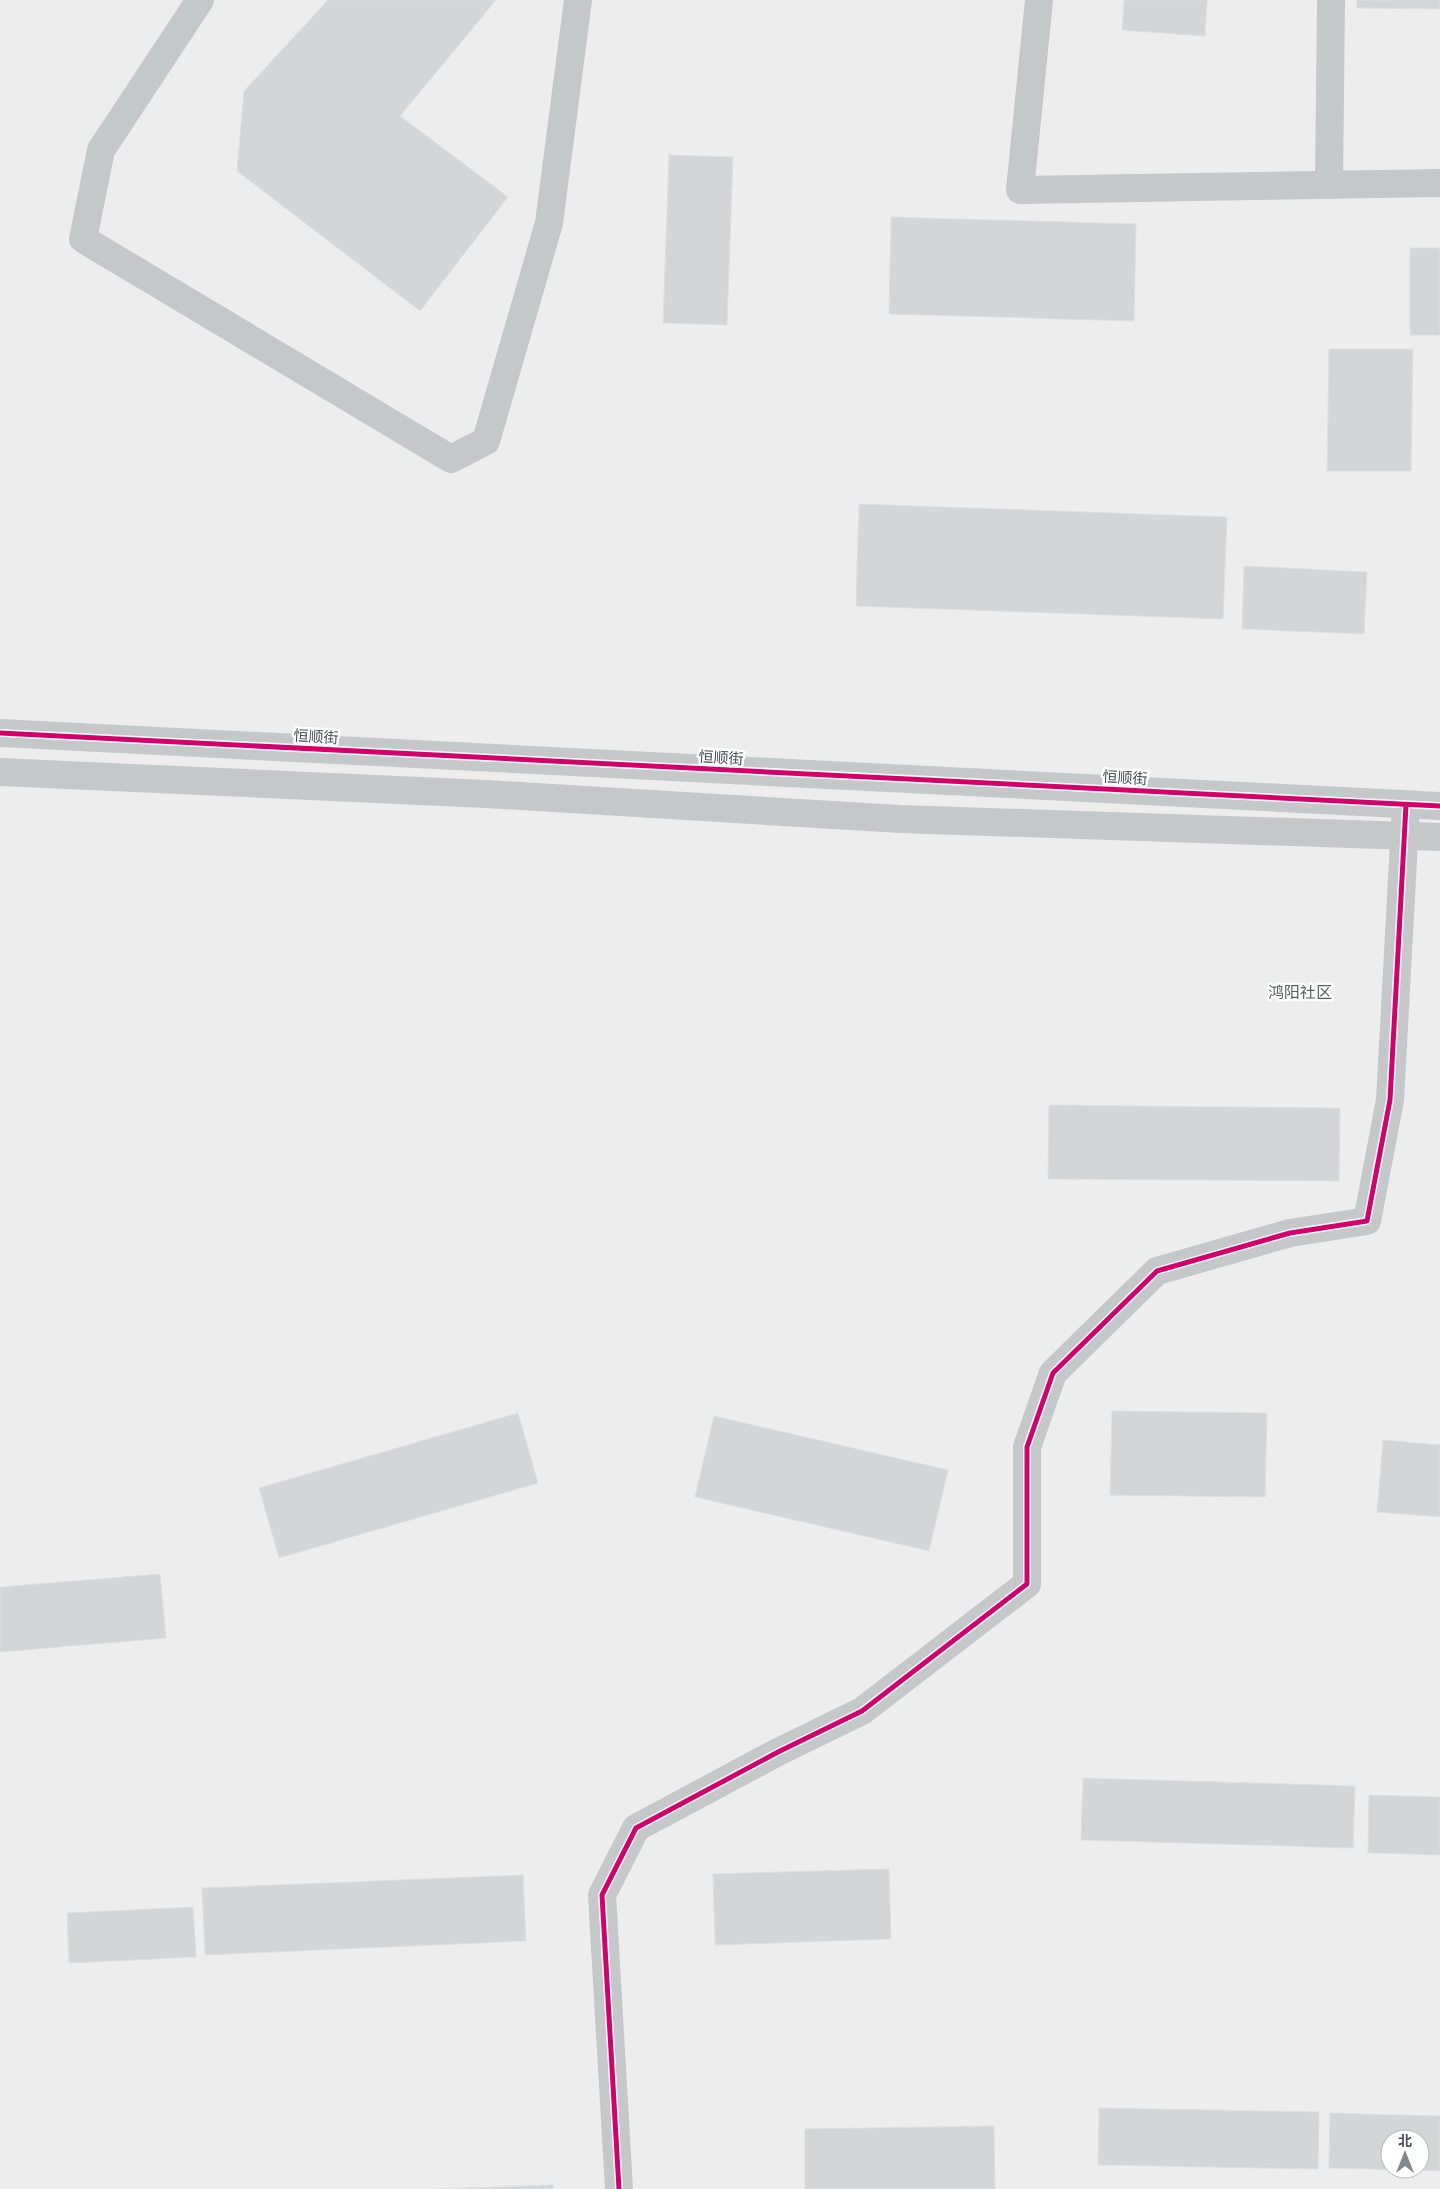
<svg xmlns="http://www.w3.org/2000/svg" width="1440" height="2189" font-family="'PT Sans','Noto Sans SC',sans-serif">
<rect width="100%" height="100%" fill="#eeeded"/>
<g fill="#d4d5d6" stroke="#dfdfe0" fill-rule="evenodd">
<path d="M328,0H496L400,116L508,197L420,311L237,171L244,91Z"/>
<path d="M1124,0H1207L1205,36L1122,30Z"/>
<path d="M1357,0H1440V9L1357,8Z"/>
<path d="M669,155L733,157L727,325L663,323Z"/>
<path d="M891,217L1136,224L1134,321L889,314Z"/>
<rect x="1410" y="248" width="30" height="87"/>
<path d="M1329,349H1413L1411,471H1327Z"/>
<path d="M859,504L1227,517L1223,619L856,606Z"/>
<path d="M1244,566L1367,572L1364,634L1242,629Z"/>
<path d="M1049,1105L1340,1108L1339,1181L1048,1179Z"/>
<path d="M1112,1411L1267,1413L1265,1497L1110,1495Z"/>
<path d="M518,1413L538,1483L279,1558L259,1488Z"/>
<path d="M714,1416L948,1470L929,1551L695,1497Z"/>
<path d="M1383,1440L1440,1445V1517L1377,1512Z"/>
<path d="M160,1574L166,1638L0,1652V1587Z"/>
<path d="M1083,1778L1355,1786L1353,1848L1081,1840Z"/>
<path d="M1369,1795L1440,1797V1855L1368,1853Z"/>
<path d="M889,1869L891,1939L715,1945L713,1874Z"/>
<path d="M523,1875L526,1941L205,1955L202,1888Z"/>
<path d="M193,1907L196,1957L69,1963L67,1913Z"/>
<path d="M1099,2108L1319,2112L1318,2169L1098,2165Z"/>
<path d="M1330,2113L1440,2116V2171L1329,2168ZM1390,2139H1420V2169H1390Z"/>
<path d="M994,2126L995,2189H805V2129Z"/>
<path d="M553,2185V2189H434Z"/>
</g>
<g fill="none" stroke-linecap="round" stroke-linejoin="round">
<g stroke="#c5c8c8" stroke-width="28">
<path d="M200,0L101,150L83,239L451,459L486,441L549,223L578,0"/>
<path d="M1039,0L1020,190L1440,183"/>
<path d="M1329,185L1331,0"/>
<path d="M0,733L1440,806"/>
<path d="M0,772L486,794L900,819L1440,837"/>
<path d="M619,2189L602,1895L636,1828L778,1752L862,1711L1027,1584V1447L1053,1373L1157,1271L1290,1233L1367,1221L1390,1100L1406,805"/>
</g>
<g stroke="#fff" stroke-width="8">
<g id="cycleway">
<path d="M0,733L1440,806"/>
<path d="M619,2189L602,1895L636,1828L778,1752L862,1711L1027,1584V1447L1053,1373L1157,1271L1290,1233L1367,1221L1390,1100L1406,805"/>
</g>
</g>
<use href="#cycleway" stroke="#d6006c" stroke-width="5"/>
</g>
<g text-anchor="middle" stroke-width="5" stroke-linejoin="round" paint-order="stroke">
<g font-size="15" fill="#475157" stroke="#fff">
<text transform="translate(316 737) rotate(3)" y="5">恒顺街</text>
<text transform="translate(721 758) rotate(3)" y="5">恒顺街</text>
<text transform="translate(1125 778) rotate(3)" y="5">恒顺街</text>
</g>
<g font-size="16" fill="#5a5d60" stroke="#fff">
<text x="1300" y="998">鸿阳社区</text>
</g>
</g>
<g transform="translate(1405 2154)"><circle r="24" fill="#ffffff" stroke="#b5b9bc"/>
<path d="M0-4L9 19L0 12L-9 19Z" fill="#81888c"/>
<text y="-8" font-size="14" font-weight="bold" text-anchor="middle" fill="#475157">北</text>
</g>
</svg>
